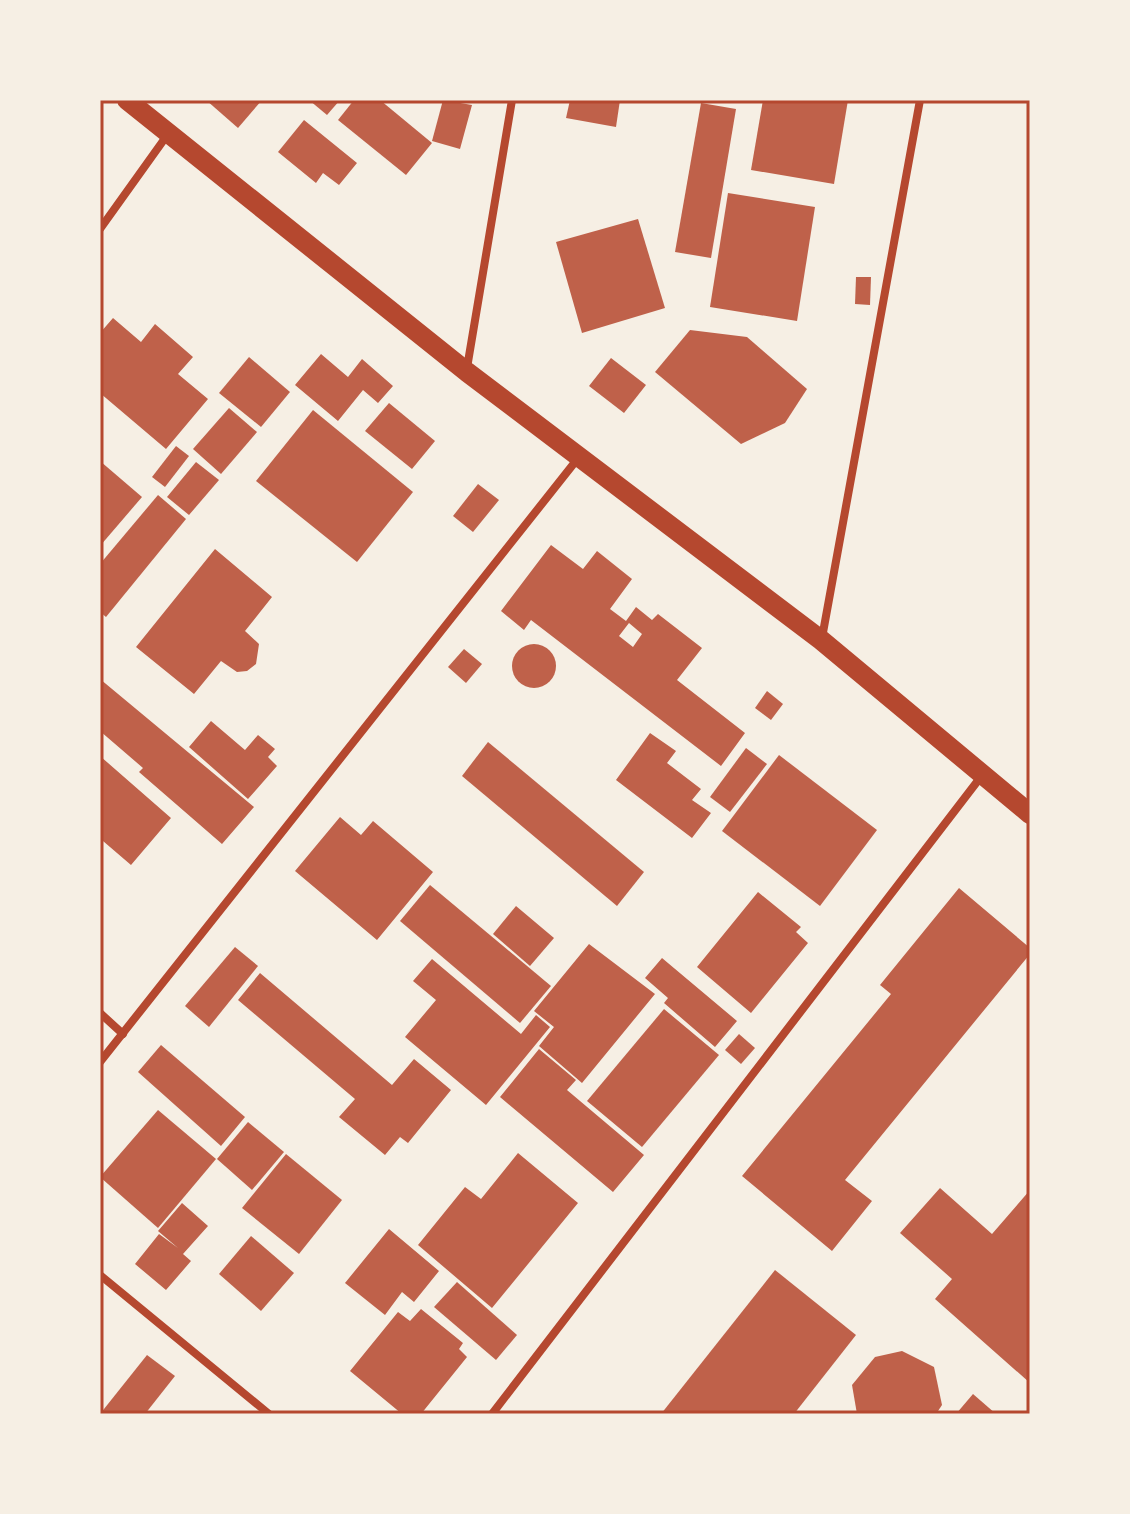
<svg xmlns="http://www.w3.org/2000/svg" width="1130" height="1514" font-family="'Titillium Web',sans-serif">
<rect width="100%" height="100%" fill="#f6efe4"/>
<g fill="#bf614a" fill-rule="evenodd">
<path d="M206,100H262L238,128Z"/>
<path d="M309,100H340L327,115Z"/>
<path d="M354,100H380L432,143L406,175L338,120Z"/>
<path d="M443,100L472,105L460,149L432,141Z"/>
<path d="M570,100H620L616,127L566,118Z"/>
<path d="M763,100H848L834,184L751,170Z"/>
<path d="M701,103L736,109L711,258L675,252Z"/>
<path d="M304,120L357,163L339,185L323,173L316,183L278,152Z"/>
<path d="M728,193L815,207L797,321L710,307Z"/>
<path d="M638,219L665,308L582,333L556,242Z"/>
<path d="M856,277H871L870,305L855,304Z"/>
<path d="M113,318L141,342L155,324L193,357L178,374L208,399L166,449L100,393V333Z"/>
<path d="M690,330L747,337L807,389L785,423L741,444L655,372Z"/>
<path d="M321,354L348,377L362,359L393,386L378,403L363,390L338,421L295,385Z"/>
<path d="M249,357L290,392L261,427L219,393Z"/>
<path d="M611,358L646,385L624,413L589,386Z"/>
<path d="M389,403L435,441L412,469L365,431Z"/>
<path d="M229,408L257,432L221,474L193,449Z"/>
<path d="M313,410L413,492L357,562L256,481Z"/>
<path d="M176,446L189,456L165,487L152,477Z"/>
<path d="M100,461L142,497L100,546Z"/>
<path d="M196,462L219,480L189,515L167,497Z"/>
<path d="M478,484L499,500L473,532L453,516Z"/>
<path d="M158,495L186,519L106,617L100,612V564Z"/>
<path d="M551,545L583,569L597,551L632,579L610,609L626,621L636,607L652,620L658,614L702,648L677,680L745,733L721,766L531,620L524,630L501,611ZM629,623L642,634L633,647L619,636Z"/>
<path d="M215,549L272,597L245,631L259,644L256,664L247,671L237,672L221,661L194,694L136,647Z"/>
<circle cx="534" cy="666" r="22"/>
<path d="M464,649L482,664L466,683L448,667Z"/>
<path d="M100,679L254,807L222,844L139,772L143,768L100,731Z"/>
<path d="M767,691L783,704L771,720L755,708Z"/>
<path d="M211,721L245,750L258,735L275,749L268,757L277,766L248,799L189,747Z"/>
<path d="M650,733L676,751L667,763L701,789L692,800L711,813L692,838L616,780Z"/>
<path d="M488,742L644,872L617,906L462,776Z"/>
<path d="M746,748L767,764L730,812L710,797Z"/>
<path d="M779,755L877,830L820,906L722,831Z"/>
<path d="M100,756L171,818L131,865L103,841L100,845Z"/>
<path d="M340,817L361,835L373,821L433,872L377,940L295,871Z"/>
<path d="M430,885L551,986L520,1023L400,921Z"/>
<path d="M959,888L1030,948V954L845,1180L872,1201L832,1251L742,1176L891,994L880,985Z"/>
<path d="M758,892L801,927L796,932L808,943L751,1013L697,967Z"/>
<path d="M516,906L554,938L530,966L493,934Z"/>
<path d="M589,944L655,994L582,1083L539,1046L554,1027L534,1011Z"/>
<path d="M235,947L258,966L209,1027L185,1006Z"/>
<path d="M662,958L737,1021L715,1047L664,1003L668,998L645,978Z"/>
<path d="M432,959L521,1034L536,1015L550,1027L486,1105L405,1037L436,1000L413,981Z"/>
<path d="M260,973L392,1085L414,1059L451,1090L408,1143L400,1137L385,1155L339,1117L355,1099L238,1000Z"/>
<path d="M664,1009L719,1055L642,1147L587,1101Z"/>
<path d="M739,1034L755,1048L741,1064L725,1050Z"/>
<path d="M161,1045L245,1117L221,1146L138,1072Z"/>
<path d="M539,1049L576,1080L567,1090L644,1155L613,1192L500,1097Z"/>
<path d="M158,1110L216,1159L158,1228L100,1177Z"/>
<path d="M248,1122L284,1152L252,1190L217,1159Z"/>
<path d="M518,1153L578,1203L492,1308L418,1245L465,1187L481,1199Z"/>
<path d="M286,1154L342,1200L299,1254L242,1208Z"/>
<path d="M940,1188L992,1234L1030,1190V1383L935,1299L952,1279L900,1233Z"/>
<path d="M182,1203L208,1226L183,1254L191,1261L166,1290L135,1264L159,1234L178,1248L158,1231Z"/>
<path d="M389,1229L439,1271L414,1302L402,1292L385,1315L345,1283Z"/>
<path d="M251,1236L294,1273L261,1311L219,1274Z"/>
<path d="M775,1270L856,1335L794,1414H661Z"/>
<path d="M457,1282L517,1335L496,1360L434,1307Z"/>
<path d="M421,1309L463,1343L459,1349L467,1357L421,1414H402L350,1371L398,1312L410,1321Z"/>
<path d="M902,1351L934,1367L942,1405L936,1414H857L852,1385L875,1357Z"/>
<path d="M147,1355L175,1376L145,1414H100Z"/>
<path d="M973,1394L996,1414H956Z"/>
</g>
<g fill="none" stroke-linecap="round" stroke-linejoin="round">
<g stroke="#b5482f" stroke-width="8">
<path d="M100,229L168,134"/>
<path d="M467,368L512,100"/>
<path d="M822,638L920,100"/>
<path d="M100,1013L123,1034"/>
<path d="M100,1062L579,457"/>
<path d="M100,1275L269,1414"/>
<path d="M492,1414L983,774"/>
</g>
<path stroke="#b5482f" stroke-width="20" d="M127,100L467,372L821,640L1030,814"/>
</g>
<rect width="1130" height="1514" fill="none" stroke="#f6efe4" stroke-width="204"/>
<rect x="102" y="102" width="926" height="1310" fill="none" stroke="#b5482f" stroke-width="3"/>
</svg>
